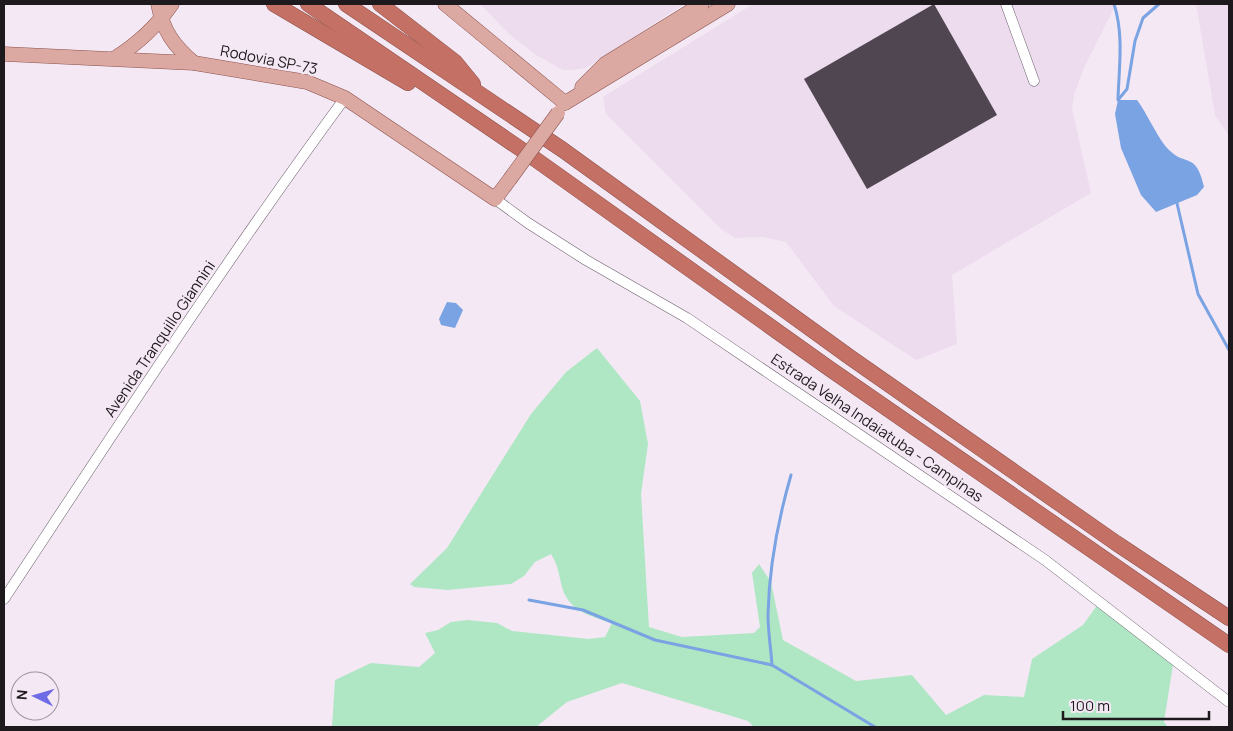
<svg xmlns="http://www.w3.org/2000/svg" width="1233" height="731" font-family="Manrope,sans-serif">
<rect width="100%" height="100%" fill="#f5e8f5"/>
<g fill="#eddbee">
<path d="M480,4H684L586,68L573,70H563L536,55L509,34Z"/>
<path d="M753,4H1116L1084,68L1074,95L1072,109L1091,193L952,275L957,344L916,360L834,306L786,242L763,237L735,238L721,229L606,114L603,97Z"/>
<path d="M1196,4H1229V136L1215,115Z"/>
</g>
<path fill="#afe7c4" d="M597,348L640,401L648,444L641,494L649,627L682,637L754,633L760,627L752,573L759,564L771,582L783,640L856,681L912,675L946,715L984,695L1024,697L1032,659L1083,625L1098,604L1173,665L1164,722L1168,727H754L748,721L622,683L567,702L536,727H332L335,680L371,663L419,667L435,653L425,633L438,630L451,622L467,620L497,623L512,631L589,639L605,637L612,623C589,616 566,610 561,583C558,570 558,566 551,554L535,562L524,576L511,584L448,590L414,587L410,584L447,548L531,414L566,372Z"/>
<g fill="#79a3e3">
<path d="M1118,100H1137C1147,113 1158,139 1169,150C1186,167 1196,151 1204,187L1197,195L1156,212L1141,195L1121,148L1115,114Z"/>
<path d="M447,302L456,303L463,310L455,328L441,325L439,319Z"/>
</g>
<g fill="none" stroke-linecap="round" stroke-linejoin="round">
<g stroke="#79a3e3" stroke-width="3">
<path d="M1114,4C1124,35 1119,67 1118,99"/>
<path d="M1118,100L1127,89L1135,41L1143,18L1159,4"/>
<path d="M1176,199L1198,294L1229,350"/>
<path d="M529,600L583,610L655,640L772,665L875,727"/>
<path d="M772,665C771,649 768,632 768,615C769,568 778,520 791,475"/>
</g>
</g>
<path fill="#504651" d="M934,4L997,115L867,189L804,79Z"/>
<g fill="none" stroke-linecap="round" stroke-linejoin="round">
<g stroke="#695e6a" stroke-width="11">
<g id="minor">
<path d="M1006,4L1034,81"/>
<path d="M495,199L528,223L586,260L687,318L1045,560L1229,702"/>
<path d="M4,599C115,431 225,261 345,98"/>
</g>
</g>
<g stroke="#8a524b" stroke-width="15">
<g id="major">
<path d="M158,4C163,31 174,46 194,63"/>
<path d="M445,4L565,103"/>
<path d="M4,54L194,63L307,82L345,98L495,199L510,179"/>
<path d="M115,58C139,43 156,27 172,4"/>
<path d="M582,87L605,64L702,4"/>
<path d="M565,103L728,4"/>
</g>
</g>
<g stroke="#8a524b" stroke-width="16">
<g id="highway">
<path d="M274,4L408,83"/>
<path d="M308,4L528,154L830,369L1229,645"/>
<path d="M346,4L563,150L851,358L1116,543L1229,618"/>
<path d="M380,4L455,62L473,84"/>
</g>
</g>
<use href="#minor" stroke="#fff" stroke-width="10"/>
<use href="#major" stroke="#dca9a2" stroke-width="14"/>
<use href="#highway" stroke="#c57064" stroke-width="15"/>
<g stroke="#8a524b" stroke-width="15" stroke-linecap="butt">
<path id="major-bridge" d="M510,179L558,113"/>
</g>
<use href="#major-bridge" stroke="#dca9a2" stroke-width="14"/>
</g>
<g text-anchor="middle" stroke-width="5" stroke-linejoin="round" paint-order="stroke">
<g font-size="15" fill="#1d191d" stroke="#f5e8f5">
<text transform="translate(269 60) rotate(11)" y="5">Rodovia SP-73</text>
<text transform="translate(160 339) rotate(-56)" y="5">Avenida Tranquillo Giannini</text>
<text transform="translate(877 428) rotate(34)" y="5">Estrada Velha Indaiatuba - Campinas</text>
</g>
</g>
<rect width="1233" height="731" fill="none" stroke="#1d191d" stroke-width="10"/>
<g transform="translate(35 696) rotate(275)"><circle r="24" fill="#f5e8f5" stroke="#9f959f"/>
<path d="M0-4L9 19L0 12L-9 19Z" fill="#6f6be6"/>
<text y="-8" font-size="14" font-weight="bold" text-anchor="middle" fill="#1d191d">N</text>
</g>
<path d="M1063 711v8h146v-8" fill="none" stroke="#1d191d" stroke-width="2.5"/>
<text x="1070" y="711" font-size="15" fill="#1d191d" stroke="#f5e8f5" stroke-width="4" paint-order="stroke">100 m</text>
</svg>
